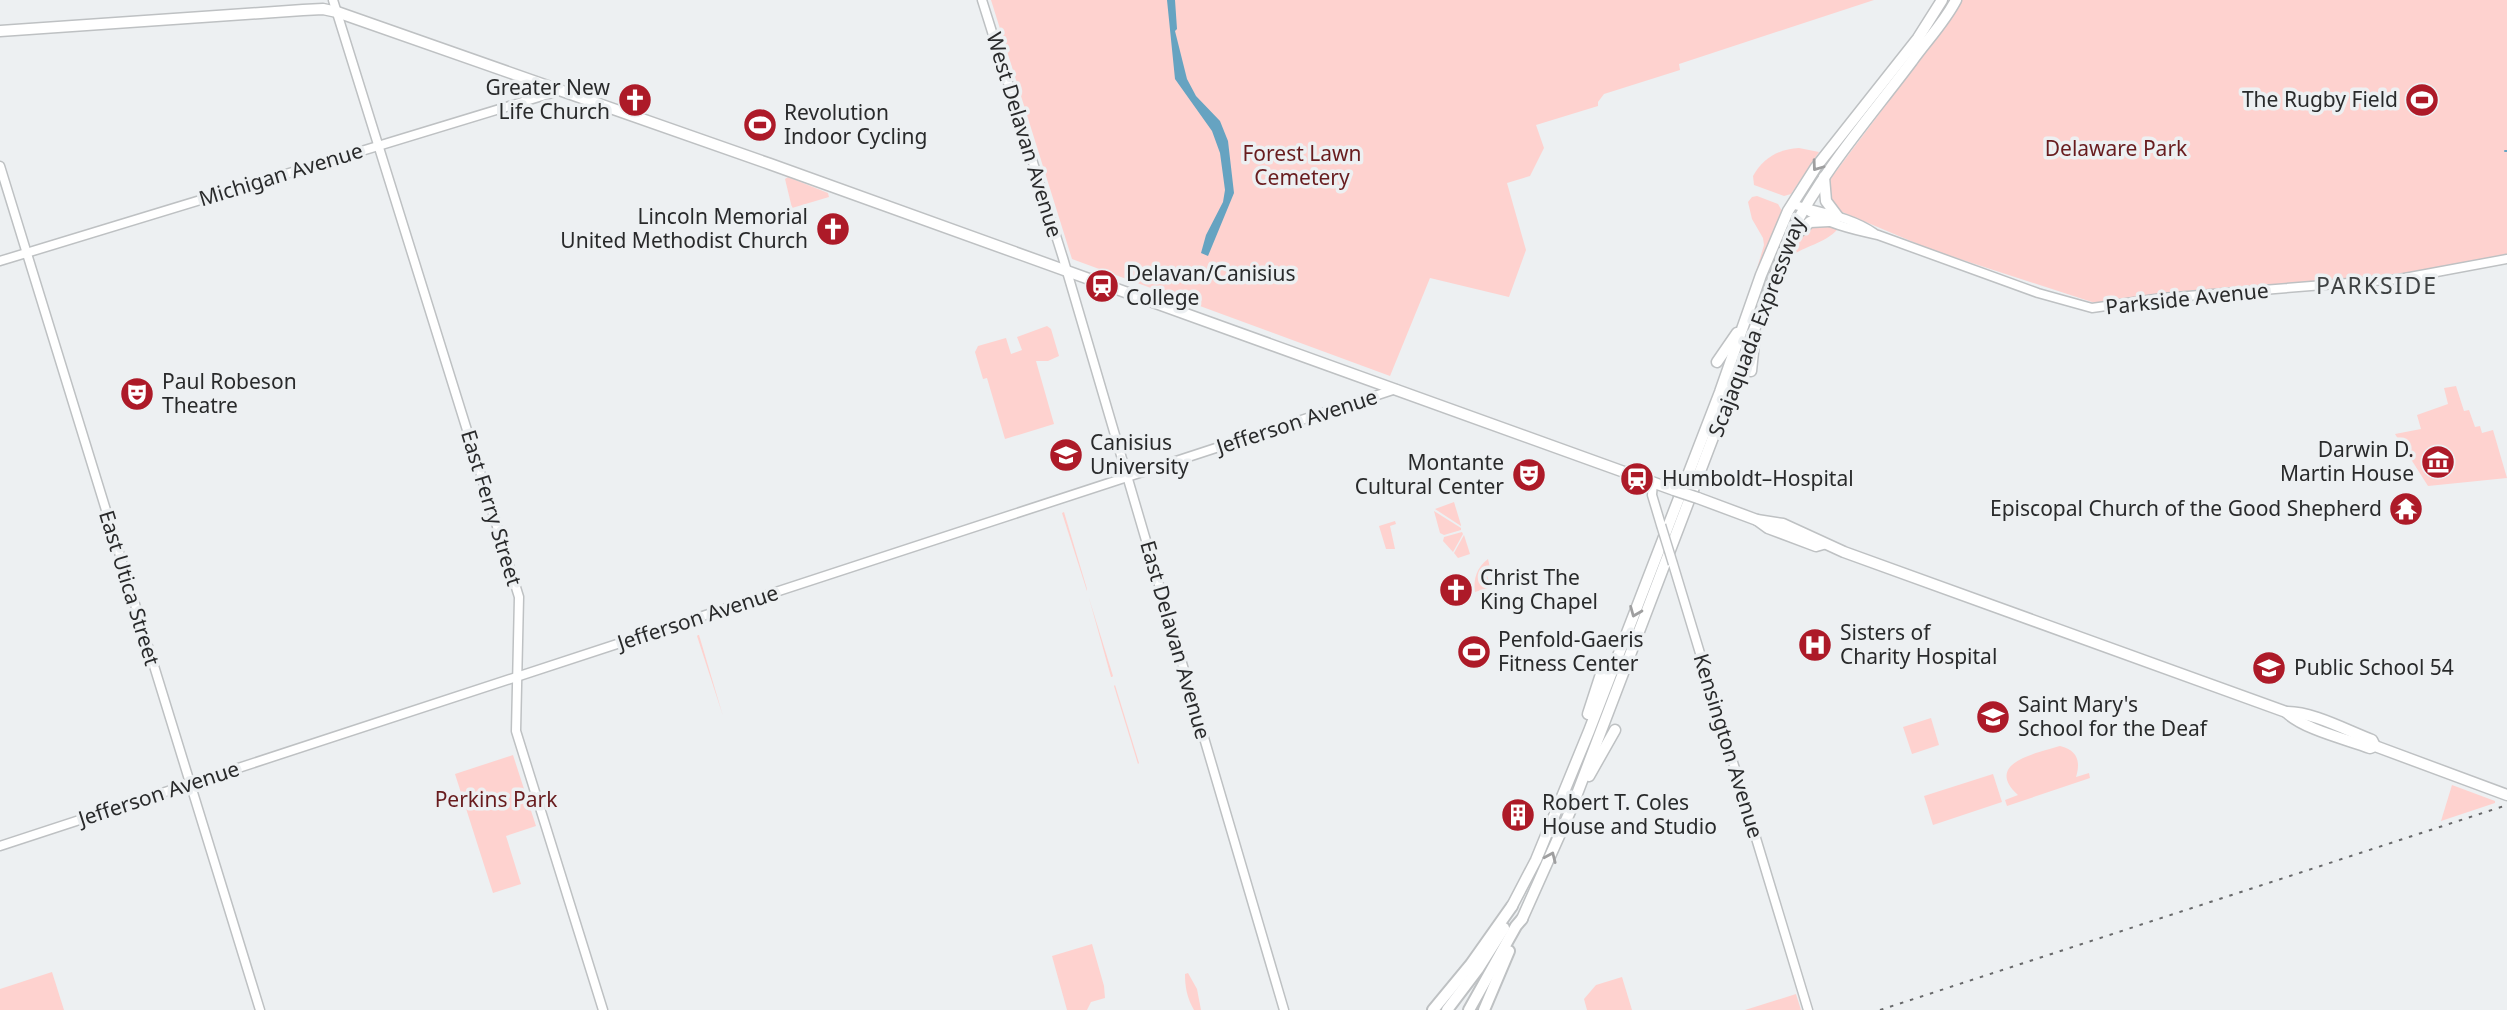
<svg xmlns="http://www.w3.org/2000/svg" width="2507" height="1010" font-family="'Noto Sans',sans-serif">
<rect width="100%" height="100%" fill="#edf0f2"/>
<g fill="#fed2cf">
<path d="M991,0H1874L1679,64L1680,70L1604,94L1598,102V106L1536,125L1544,148L1530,176L1507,183L1526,250L1509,297L1430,278L1390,376L1072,259Z"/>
<path d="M1958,0H2507V255L2403,275L2158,294L2095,303L1932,250L1835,209L1832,207L1828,182L1936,38Z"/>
<path d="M1799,148L1819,152L1791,194L1784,196L1754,185L1753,176C1763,158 1779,149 1799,148Z"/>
<path d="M788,177L828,193L829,197L792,208L785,179Z"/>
<path d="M1757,196L1778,204L1782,211L1755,275L1764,245L1763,238L1752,219L1748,202L1752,197Z"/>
<path d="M1824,224L1838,229C1824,244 1804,246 1790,257L1804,228Z"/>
<path d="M1047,326L1051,329L1059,356L1048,361H1036L1054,424L1005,439L987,378L983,379L975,352L978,346L1006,338L1011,354L1022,350L1017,337Z"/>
<path d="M2456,386L2464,411L2469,410L2475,427L2480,426L2482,433L2493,430L2507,478L2428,486L2395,434L2421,429L2417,415L2448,404L2444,388Z"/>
<path d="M1454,502L1461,525V526L1435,509Z"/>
<path d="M1434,511L1461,528V530L1444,535L1440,533Z"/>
<path d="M1064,512L1087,589V591L1062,513Z"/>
<path d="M1395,521L1396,524L1390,526L1395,549H1386L1379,526Z"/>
<path d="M1462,532L1463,534L1453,552L1443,541L1444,537Z"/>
<path d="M1464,535L1470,554L1458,558L1454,553Z"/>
<path d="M1488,559L1491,572L1486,573L1491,587L1475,592C1473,579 1477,567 1488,559Z"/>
<path d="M1089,598L1113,676L1112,677H1111Z"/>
<path d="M698,635H699L723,716L697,636Z"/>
<path d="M1115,685L1139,763L1138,764L1114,686Z"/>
<path d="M1931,718L1939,745L1912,754L1903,727Z"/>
<path d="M2060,746C2077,750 2081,761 2076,777L2089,773L2090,778L2007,806L2005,800L2018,795C1983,763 2037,753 2060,746Z"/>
<path d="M513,755L536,826L506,836L521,884L493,893L455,774Z"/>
<path d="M1993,774L2002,802L1933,825L1924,796Z"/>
<path d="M2452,785L2495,801V803L2441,821Z"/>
<path d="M1092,944L1104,986L1105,998L1091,1002L1087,1010H1067L1052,956Z"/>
<path d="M52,972L64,1010H0V989Z"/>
<path d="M1188,973L1197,989L1201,1010H1194C1187,998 1185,987 1185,974Z"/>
<path d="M1622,977L1632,1010H1587L1584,999L1596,985Z"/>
<path d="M1796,994L1801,1010H1745Z"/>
</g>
<path fill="#66a3c1" d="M1167,0H1175L1177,29L1175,31L1187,79L1196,96L1220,121L1228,141L1234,193L1208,256L1201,253L1206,235L1223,202L1225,190L1220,153L1212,131L1175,79Z"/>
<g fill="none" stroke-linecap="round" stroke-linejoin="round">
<path stroke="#66a3c1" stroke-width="2" d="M2505,151H2507"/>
<g stroke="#bec1c3" stroke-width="11">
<g id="tertiary">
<path d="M333,0L519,597L516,731L603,1010"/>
<path d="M982,0L1063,258L1284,1010"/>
<path d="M0,166L260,1010"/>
<path d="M1792,204C1820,213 1849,216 1874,233"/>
<path d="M1804,208C1824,223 1854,230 1878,235L2038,293L2092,308L2162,298L2399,279L2507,259"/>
<path d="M0,261L562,90"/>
<path d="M1653,482L1652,495L1661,525"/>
<path d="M1673,564L1808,1010"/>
<path d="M0,846L1396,389"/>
</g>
</g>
<g stroke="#bec1c3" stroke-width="13">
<g id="primary">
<path d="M0,31L303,10L323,9L337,12L770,164L1674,490"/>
<path d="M1698,498L1757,520L1783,524L1844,552L2286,712C2311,711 2348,731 2372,740L2375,746"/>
<path d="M1757,520L1768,528L1816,546L1823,544"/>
<path d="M2286,712C2303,729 2346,739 2370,748L2375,746L2507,795"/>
</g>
</g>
<g stroke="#bec1c3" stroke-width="13">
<g id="trunk">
<path d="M1824,177L1826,201L1838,217"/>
<path d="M1791,239L1810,222L1829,221"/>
<path d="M1717,362L1737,333"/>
<path d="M1751,371L1755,333"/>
<path d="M1588,714L1601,674"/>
<path d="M1589,776L1615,730"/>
<path d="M1512,906L1536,860L1589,731L1720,392L1761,275L1788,211L1816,167L1918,38L1942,0"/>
<path d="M1522,919L1572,807L1791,233C1823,170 1870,117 1912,61C1927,40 1944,23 1956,0"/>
</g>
</g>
<g stroke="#bec1c3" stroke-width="14">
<g id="motorway">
<path d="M1433,1010L1471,964L1512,906"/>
<path d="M1447,1010L1478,969L1504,928"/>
<path d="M1469,1010L1516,926L1522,919"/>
<path d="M1484,1010L1509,951"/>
</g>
</g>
<use href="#tertiary" stroke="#fff" stroke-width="8"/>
<use href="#primary" stroke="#fff" stroke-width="10"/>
<use href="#trunk" stroke="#fff" stroke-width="10"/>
<use href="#motorway" stroke="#fff" stroke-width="10"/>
<path stroke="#68696b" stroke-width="2" stroke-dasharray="3.5 7" stroke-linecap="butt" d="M1880,1010L2507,805"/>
<g stroke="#bec1c3" stroke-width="11" stroke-linecap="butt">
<path id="tertiary-bridge" d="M1661,525L1673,564"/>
</g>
<g stroke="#bec1c3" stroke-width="13" stroke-linecap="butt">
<path id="primary-bridge" d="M1674,490L1698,498"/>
</g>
<use href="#tertiary-bridge" stroke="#fff" stroke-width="8"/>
<use href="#primary-bridge" stroke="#fff" stroke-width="10"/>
</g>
<defs><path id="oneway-chevron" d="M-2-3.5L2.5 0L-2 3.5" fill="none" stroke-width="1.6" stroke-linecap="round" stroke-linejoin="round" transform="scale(1.75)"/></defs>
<g stroke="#9f9fa0">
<use href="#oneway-chevron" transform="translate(1817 166) rotate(126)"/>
<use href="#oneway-chevron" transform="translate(1635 612) rotate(112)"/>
<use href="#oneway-chevron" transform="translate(1551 857) rotate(-66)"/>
</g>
<defs>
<g id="church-disc" transform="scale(1.75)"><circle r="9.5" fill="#ad1a28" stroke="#edf0f2"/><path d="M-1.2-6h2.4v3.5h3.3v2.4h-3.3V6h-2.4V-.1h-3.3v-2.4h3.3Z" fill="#fff"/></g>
<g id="stadium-disc" transform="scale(1.75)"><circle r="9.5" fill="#ad1a28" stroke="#edf0f2"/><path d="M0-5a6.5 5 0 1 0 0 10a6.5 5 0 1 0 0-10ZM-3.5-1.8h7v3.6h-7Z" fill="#fff"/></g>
<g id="station-disc" transform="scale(1.75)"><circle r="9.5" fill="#ad1a28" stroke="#edf0f2"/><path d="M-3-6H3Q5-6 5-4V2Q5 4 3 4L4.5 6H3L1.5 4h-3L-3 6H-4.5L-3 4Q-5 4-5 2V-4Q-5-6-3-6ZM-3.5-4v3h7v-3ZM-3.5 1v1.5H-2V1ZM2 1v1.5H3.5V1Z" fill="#fff"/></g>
<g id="theatre-disc" transform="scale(1.75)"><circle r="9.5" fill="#ad1a28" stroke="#edf0f2"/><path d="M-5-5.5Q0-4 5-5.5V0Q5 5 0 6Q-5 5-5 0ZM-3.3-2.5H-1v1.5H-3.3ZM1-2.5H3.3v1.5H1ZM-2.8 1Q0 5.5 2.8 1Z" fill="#fff"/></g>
<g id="university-disc" transform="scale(1.75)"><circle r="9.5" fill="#ad1a28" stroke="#edf0f2"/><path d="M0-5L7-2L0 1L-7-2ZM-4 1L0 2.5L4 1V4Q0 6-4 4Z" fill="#fff"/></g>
<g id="museum-disc" transform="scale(1.75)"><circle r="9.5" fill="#ad1a28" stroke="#edf0f2"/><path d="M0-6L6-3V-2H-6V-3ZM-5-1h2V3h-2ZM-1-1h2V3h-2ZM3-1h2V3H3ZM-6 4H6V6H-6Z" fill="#fff"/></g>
<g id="temple-disc" transform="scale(1.75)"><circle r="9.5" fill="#ad1a28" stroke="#edf0f2"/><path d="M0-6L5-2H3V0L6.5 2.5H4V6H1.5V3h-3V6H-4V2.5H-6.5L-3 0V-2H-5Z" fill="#fff"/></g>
<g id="hospital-disc" transform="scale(1.75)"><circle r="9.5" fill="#ad1a28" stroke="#edf0f2"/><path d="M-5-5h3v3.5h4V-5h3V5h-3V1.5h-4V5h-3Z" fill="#fff"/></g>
<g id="school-disc" transform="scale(1.75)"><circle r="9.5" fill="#ad1a28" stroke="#edf0f2"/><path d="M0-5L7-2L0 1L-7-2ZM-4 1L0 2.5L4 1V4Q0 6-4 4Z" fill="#fff"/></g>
<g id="building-disc" transform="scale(1.75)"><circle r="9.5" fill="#ad1a28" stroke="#edf0f2"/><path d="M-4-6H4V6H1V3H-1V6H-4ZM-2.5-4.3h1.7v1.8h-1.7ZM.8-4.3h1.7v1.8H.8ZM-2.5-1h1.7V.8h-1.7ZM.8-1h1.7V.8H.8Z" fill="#fff"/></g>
</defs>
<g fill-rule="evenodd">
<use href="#church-disc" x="635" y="100"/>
<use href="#stadium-disc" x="2422" y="100"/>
<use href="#stadium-disc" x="760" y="125"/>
<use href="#church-disc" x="833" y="229"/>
<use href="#station-disc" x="1102" y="286"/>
<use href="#theatre-disc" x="137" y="394"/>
<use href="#university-disc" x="1066" y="455"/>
<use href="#museum-disc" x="2438" y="462"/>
<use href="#theatre-disc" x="1529" y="475"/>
<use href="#station-disc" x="1637" y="479"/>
<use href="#temple-disc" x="2406" y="509"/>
<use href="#church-disc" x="1456" y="590"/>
<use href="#hospital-disc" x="1815" y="645"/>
<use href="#stadium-disc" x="1474" y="652"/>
<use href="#school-disc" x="2269" y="668"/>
<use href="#school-disc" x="1993" y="717"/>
<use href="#building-disc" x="1518" y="815"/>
</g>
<g text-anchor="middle" stroke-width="7" stroke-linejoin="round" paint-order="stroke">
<g font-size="21" fill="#292a2b" stroke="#edf0f2" text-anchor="start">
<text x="610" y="95" text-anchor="end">Greater New<tspan x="610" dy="24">Life Church</tspan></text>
<text x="2398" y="107" text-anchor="end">The Rugby Field</text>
<text x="784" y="120">Revolution<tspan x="784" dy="24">Indoor Cycling</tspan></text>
<text x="808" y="224" text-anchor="end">Lincoln Memorial<tspan x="808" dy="24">United Methodist Church</tspan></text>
<text x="1126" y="281">Delavan/Canisius<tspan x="1126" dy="24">College</tspan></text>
<text x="162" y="389">Paul Robeson<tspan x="162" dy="24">Theatre</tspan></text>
<text x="1090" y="450">Canisius<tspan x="1090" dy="24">University</tspan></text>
<text x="2414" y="457" text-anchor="end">Darwin D.<tspan x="2414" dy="24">Martin House</tspan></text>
<text x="1504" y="470" text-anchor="end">Montante<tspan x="1504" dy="24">Cultural Center</tspan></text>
<text x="1662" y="486">Humboldt–Hospital</text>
<text x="2382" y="516" text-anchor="end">Episcopal Church of the Good Shepherd</text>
<text x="1480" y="585">Christ The<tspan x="1480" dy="24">King Chapel</tspan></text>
<text x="1840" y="640">Sisters of<tspan x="1840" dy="24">Charity Hospital</tspan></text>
<text x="1498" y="647">Penfold-Gaeris<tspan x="1498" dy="24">Fitness Center</tspan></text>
<text x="2294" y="675">Public School 54</text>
<text x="2018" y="712">Saint Mary's<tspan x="2018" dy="24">School for the Deaf</tspan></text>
<text x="1542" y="810">Robert T. Coles<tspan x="1542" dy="24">House and Studio</tspan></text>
</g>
<g font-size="21" fill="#292a2b" stroke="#edf0f2">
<text transform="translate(1024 135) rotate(73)" y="7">West Delavan Avenue</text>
<text transform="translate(281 175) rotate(-17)" y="7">Michigan Avenue</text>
<text transform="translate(2187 299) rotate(-6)" y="7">Parkside Avenue</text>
<text transform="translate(1757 327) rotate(-69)" y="7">Scajaquada Expressway</text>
<text transform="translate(1297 422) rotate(-18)" y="7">Jefferson Avenue</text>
<text transform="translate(491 508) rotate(73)" y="7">East Ferry Street</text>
<text transform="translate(129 588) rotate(73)" y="7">East Utica Street</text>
<text transform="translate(698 618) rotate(-18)" y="7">Jefferson Avenue</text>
<text transform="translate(1175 640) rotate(74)" y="7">East Delavan Avenue</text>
<text transform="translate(1728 746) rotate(73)" y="7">Kensington Avenue</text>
<text transform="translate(159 794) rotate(-18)" y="7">Jefferson Avenue</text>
</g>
<g font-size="21" fill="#681c1e" stroke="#edf0f2">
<text x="2116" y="156">Delaware Park</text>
<text x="1302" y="161">Forest Lawn<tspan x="1302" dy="24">Cemetery</tspan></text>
<text x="496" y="807">Perkins Park</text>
</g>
<g font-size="23" letter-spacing="2" fill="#3f4243" stroke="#edf0f2">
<text x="2377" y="294">PARKSIDE</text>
</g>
</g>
</svg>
